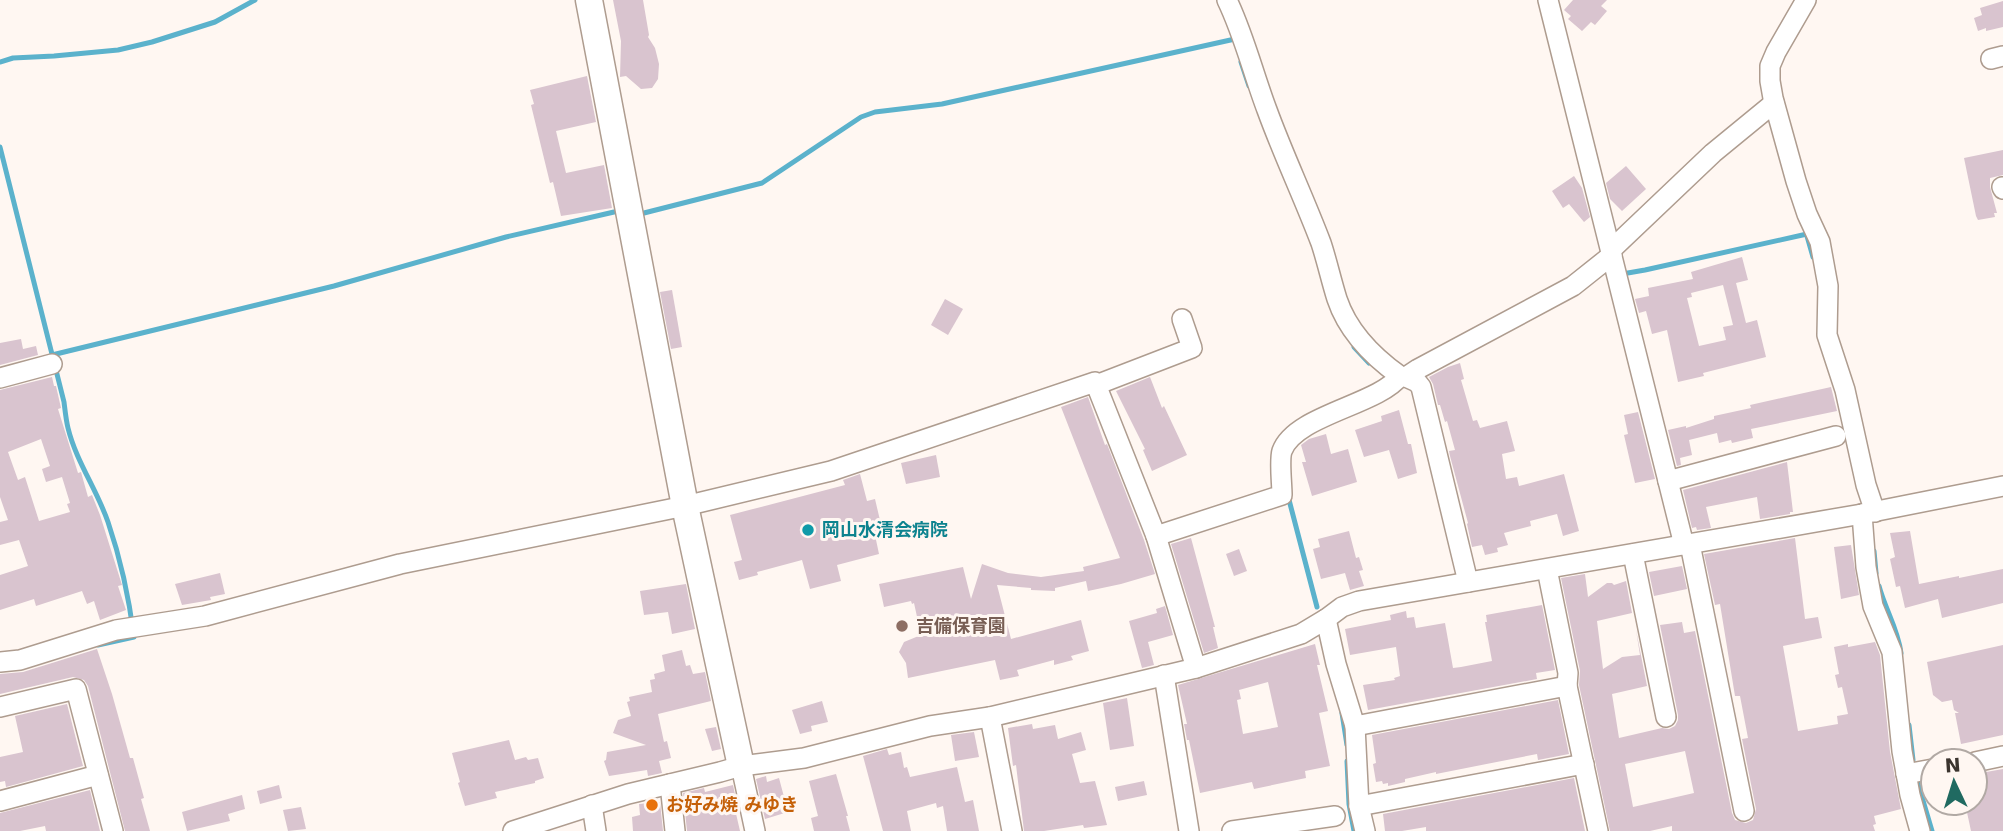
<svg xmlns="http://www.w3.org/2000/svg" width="2003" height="831" font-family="'DejaVu Sans','Noto Sans JP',sans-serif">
<rect width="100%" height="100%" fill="#fff7f2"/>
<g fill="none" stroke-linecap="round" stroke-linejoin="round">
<g stroke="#5bb2cc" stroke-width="5">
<path d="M0,62L13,58L54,56L118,50L152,42L215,22L255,0"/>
<path d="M1241,62L1249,86"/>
<path d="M0,147L64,402C65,410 66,420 68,428C76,461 97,490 108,522C121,560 129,598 134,637L98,645"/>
<path d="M644,213L762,183L861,117L875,112L942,104L1235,39"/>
<path d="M1807,236L1813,257"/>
<path d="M1622,274L1645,270L1807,234"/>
<path d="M1354,347L1369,363"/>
<path d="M52,355L334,286L506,237L614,212"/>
<path d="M1288,496L1317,607"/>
<path d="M1874,551L1876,573"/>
<path d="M1879,586C1885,609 1898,629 1901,653"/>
<path d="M1342,713L1347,745"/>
<path d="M1909,725L1913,760"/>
<path d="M1347,761L1349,804L1354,831"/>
<path d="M1916,777L1932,831"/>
</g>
</g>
<g fill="#d9c4cf" fill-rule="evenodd">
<path d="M613,0H643L649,35L648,37L655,48L659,64L658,79L652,88L641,89L626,76L620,77L621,41Z"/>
<path d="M1573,0H1607L1601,6L1607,11L1595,25L1591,22L1582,31L1568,19L1571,16L1564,10Z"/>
<path d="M2003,1V27L1986,31V28L1978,31L1974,18L1982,15L1980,8Z"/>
<path d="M587,76L596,122L556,131L566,173L604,165L612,208L561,216L553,182L550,183L531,105L534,104L530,90Z"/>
<path d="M2003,150V175L1990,178V187L1997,213H1994L1995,217L1978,220L1976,216L1964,158Z"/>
<path d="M1626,166L1646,189L1622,211L1610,199L1606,183Z"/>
<path d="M1574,176L1582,188L1590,217L1584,222L1569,204L1563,208L1552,191Z"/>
<path d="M1742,257L1748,280L1736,283L1746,323L1757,320L1766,357L1703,373L1704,376L1678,382L1667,330L1652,334L1646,311L1639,313L1635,299L1649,296L1648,288L1693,279L1691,272ZM1723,285L1733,325L1723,327L1726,340L1699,346L1687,298L1692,297L1691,293Z"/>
<path d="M672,290L682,347L671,349L660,292Z"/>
<path d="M945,299L963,309L948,335L931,325Z"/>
<path d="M21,339L23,349L36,346L38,355L0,365V343Z"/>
<path d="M1460,363L1464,379L1461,380L1473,421L1477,420L1480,428L1507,421L1515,451L1502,454L1506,479L1517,477L1519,486L1564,474L1579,531L1563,536L1557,514L1530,521L1531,526L1504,533L1508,545L1497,548L1498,552L1485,555L1482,545L1472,547L1467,524L1468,523L1450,456L1449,451L1455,450L1447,421L1445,422L1440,405H1438L1433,384L1429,377L1448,367Z"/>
<path d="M52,377L54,386H56L61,408L58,409L78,473L81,472L88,497L92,495L100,515L122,585L118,586L126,610L100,620L94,601L87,604L82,591L36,606L34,599L0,610V575L28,566L19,540L0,545V522L8,520L0,497V390ZM41,439L50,466L42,469L46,482L62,477L70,503L67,504L70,512L39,521L25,477L18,480L8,452Z"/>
<path d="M1150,377L1162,408L1164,406L1187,455L1152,471L1143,450L1145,449L1116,391Z"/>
<path d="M1831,387L1837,411L1751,429L1753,438L1732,443L1731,440L1719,443L1717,433L1689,440L1692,455L1680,458L1681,465L1677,466L1668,430L1686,426V428L1714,419V416L1751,408L1750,405Z"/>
<path d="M1088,397L1105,445L1107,444L1144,540L1155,574L1121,584L1088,591L1086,581L1055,588V591L1031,590V588L997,585L1011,639L1081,620L1089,651L1071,656L1073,660L1054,665V660L1017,670L1019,676L1000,680L995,660L908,678L906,663L899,652L904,642L921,635L914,603L912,604L911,601L884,607L879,584L963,567L971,599L982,564L1008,573L1041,577L1084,571L1083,567L1120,558L1061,407Z"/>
<path d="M1399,410L1408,444H1411L1417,473L1398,479L1389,450L1364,457L1355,430L1382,421L1381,416Z"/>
<path d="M1638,412L1655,479L1635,483L1624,435L1628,434L1624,415Z"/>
<path d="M1326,434L1331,454L1348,449L1357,482L1312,496L1302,462H1306L1301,445L1309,439Z"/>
<path d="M936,455L940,477L906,484L901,463Z"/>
<path d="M1787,462L1793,512H1790V514L1760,519L1757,497L1706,507L1711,528L1697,530L1696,527L1692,528L1683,490Z"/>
<path d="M860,474L867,501L875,499L883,533L875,535L879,554L837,565L841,581L810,589L802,560L757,572L758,575L739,580L734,562L742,560L730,515L845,485L843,480Z"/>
<path d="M1349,531L1356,558L1359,557L1363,570L1359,571L1364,586L1350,590L1345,573L1321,579L1313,549L1320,547L1318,539Z"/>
<path d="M1910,531L1919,584L1959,576V578L2003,569V603L1942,618L1938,599L1905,608L1900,586L1896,587L1890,559L1895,557L1890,533Z"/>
<path d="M1191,538L1215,627H1213L1218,648L1204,653L1171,544Z"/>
<path d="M1795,538L1805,619L1818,617L1822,638L1783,646L1798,731L1838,724L1837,716L1848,714L1842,687L1838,688L1835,675L1839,674L1834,647L1848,644V647L1875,642L1880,655L1890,752L1901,809L1874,816L1876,824L1873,825L1875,831H1672V826L1650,831H1610L1579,685L1580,671L1561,578L1585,574L1588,597L1607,583H1612L1614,585L1626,581L1632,613L1597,621L1603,669L1622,657L1640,655L1636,630L1647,686L1612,694L1619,738L1662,728L1669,729L1675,726L1678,720V715L1660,625L1682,622L1684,633L1695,631L1732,813L1735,820L1746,823L1753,820L1756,809L1742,739L1748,738L1740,696H1735L1720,604L1715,605L1704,554ZM1685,751L1694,793L1633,807L1625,764Z"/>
<path d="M1851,545L1859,595L1841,599L1834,547Z"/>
<path d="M1239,549L1247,571L1234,576L1226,554Z"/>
<path d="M1682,566L1687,589L1654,596L1649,572Z"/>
<path d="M220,573L225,594L210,597L211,600L182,605L175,584Z"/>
<path d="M686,584L695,629L672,634L668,612L644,615L640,591Z"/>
<path d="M1542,605L1555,670L1536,673L1537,679L1368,710L1363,685L1395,680L1394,678L1400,676L1396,647L1350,655L1345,629L1391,620L1390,615L1406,611L1407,618L1414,617L1416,628L1445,623L1453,668L1461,667L1492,661L1485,622H1487L1486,615Z"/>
<path d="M1165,606L1173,635L1148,642L1154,665L1142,668L1129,621L1157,613L1156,609Z"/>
<path d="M1315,644L1320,665H1317L1328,711L1319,713L1330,766L1305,771L1306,778L1254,789L1252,782L1200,793L1189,740H1187L1184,724H1187L1178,685ZM1268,682L1278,727L1243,734L1237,700L1241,699L1239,690Z"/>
<path d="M2003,645V735L1961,744L1955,713H1959L1954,710L1952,700L1942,702L1933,695L1927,662Z"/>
<path d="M97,649L112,694L130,758H133L144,798L141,799L150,831H125L88,686L84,680L73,677L0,694V674L23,672Z"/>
<path d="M682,650L686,666L690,665L693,674L705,672L711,701L658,714L664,742L667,741L671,758L659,761L662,773L648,776L647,770L609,776L604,761L606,760L607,752L646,745L613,733L618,720L631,716L627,702L630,701L629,697L652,692L650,680L655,679L654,674L665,671L662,655Z"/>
<path d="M1127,698L1134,746L1110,750L1103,703Z"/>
<path d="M1558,700L1569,754L1538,760L1537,754L1436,774V772L1405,779V782L1388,786V783L1383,784L1382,781L1376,782L1373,764L1376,763L1372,735Z"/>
<path d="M822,701L828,722L811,726L812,731L800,734L792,710Z"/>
<path d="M67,704L83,766L6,787L5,781L0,782V757L23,752L15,716Z"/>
<path d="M1032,724L1033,729L1055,725L1058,739L1081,732L1086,750L1072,754L1080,783L1095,781L1107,825L1084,828L1083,825L1044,831H1024L1016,765L1013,766L1008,728Z"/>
<path d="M716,727L721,749L712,751L705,729Z"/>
<path d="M974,732L979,757L955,761L951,735Z"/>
<path d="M509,740L515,760L526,757L528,760L538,758L544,778L535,781V783L495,792L497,798L465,806L458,783L460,782L452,753Z"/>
<path d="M887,749L889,755L901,752L904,768L907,767L910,777L957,767L965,802L973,800L979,831H947L943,806L937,808L936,803L907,811L911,831H883L863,756Z"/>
<path d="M2003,769V831H1971L1965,803H1975V774Z"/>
<path d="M836,774L848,816H846L850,831H814L811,818L818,816L809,781Z"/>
<path d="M766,776L767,782L779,778L788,812L765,819L756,779Z"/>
<path d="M1574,778L1585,831H1426V827L1402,831H1385L1383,814Z"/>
<path d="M1144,781L1147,795L1118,801L1115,787Z"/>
<path d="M279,785L282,798L260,804L257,791Z"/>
<path d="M733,785L737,804L734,805L740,831H687L683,793L704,788L705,792Z"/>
<path d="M90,790L100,831H46L45,826L20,831H0V813Z"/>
<path d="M242,795L245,809L228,814L230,821L187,831L182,812Z"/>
<path d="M660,802L663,831H633L632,817L640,815L639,804Z"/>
<path d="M301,807L306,829L288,831L283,810Z"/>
</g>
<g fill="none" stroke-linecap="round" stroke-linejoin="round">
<g stroke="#ae9c8f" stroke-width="22">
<g id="street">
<path d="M1227,0C1244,35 1253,73 1267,110C1283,154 1304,198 1321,243C1327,261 1331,280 1337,299C1348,332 1372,356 1400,376"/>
<path d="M1548,0L1684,545"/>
<path d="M1806,0L1776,52L1770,66V81L1773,98L1796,181L1807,214L1820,242L1828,286L1827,335L1845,390L1866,485L1875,512"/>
<path d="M1991,59L2003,56"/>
<path d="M2002,187L2003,189"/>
<path d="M1611,250L1713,153L1774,103"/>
<path d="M1406,377L1417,382L1421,387L1468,582"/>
<path d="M0,378L52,364"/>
<path d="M1096,385L1192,348L1182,319"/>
<path d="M1668,481L1836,436"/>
<path d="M1862,514L1866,567L1873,606L1892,652L1902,751L1910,795L1920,831"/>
<path d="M1156,536L1282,495C1282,484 1279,460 1282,451C1295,415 1378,405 1400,376L1406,377L1418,369L1573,286L1612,255"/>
<path d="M1690,544L1744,811"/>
<path d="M1633,554L1666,717"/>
<path d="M1547,569L1568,673L1567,686"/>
<path d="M1326,619L1336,664L1355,726"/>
<path d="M0,662L20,660L116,630L205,616L400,564L685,506L831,471L1095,382L1156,536L1196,668"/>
<path d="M1164,675L1189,831"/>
<path d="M0,707L76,689L113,831"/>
<path d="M990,717L1012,831"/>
<path d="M1975,762L2003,756"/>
<path d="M741,766L755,831"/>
<path d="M1906,774L1933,769"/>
<path d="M670,784L675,831"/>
<path d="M0,801L98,775"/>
<path d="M592,805L596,831"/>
<path d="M1359,806L1584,764"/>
<path d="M513,831L628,794L720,772L741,766L804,758L930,726L990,717L1196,668L1301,634L1326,619L1342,607L1359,601L1862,514L2003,486"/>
<path d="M1232,831L1335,816"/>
<path d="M1365,831L1359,806L1355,726L1567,686L1598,831"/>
</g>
</g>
<g stroke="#ae9c8f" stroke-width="29">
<path id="secondary" d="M589,0L685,506L741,766"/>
</g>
<use href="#street" stroke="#fff" stroke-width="19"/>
<use href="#secondary" stroke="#fff" stroke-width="26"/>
</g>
<circle fill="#0f9aa8" stroke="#fff7f2" stroke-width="2.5" cx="808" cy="530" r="7"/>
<circle fill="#8d6e63" stroke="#fff7f2" stroke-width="2.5" cx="902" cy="626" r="7"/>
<circle fill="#e8710a" stroke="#fff7f2" stroke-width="2.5" cx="652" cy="805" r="7"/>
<g text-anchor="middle" stroke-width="6" stroke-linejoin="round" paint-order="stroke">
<g font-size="18" font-weight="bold" fill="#0d838f" stroke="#fff7f2" text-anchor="start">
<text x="822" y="536">岡山水清会病院</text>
</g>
<g font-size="18" font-weight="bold" fill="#785e54" stroke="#fff7f2" text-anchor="start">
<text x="916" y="632">吉備保育園</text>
</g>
<g font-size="18" font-weight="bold" fill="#c56008" stroke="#fff7f2" text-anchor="start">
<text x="666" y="811">お好み焼 みゆき</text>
</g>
</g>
<g transform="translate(1954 782) rotate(356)"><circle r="33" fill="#fff7f2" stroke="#b1a9a4" stroke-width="2"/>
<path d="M0-5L12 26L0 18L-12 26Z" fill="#206a61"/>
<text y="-10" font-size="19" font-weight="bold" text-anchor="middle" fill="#3b342e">N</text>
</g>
</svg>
